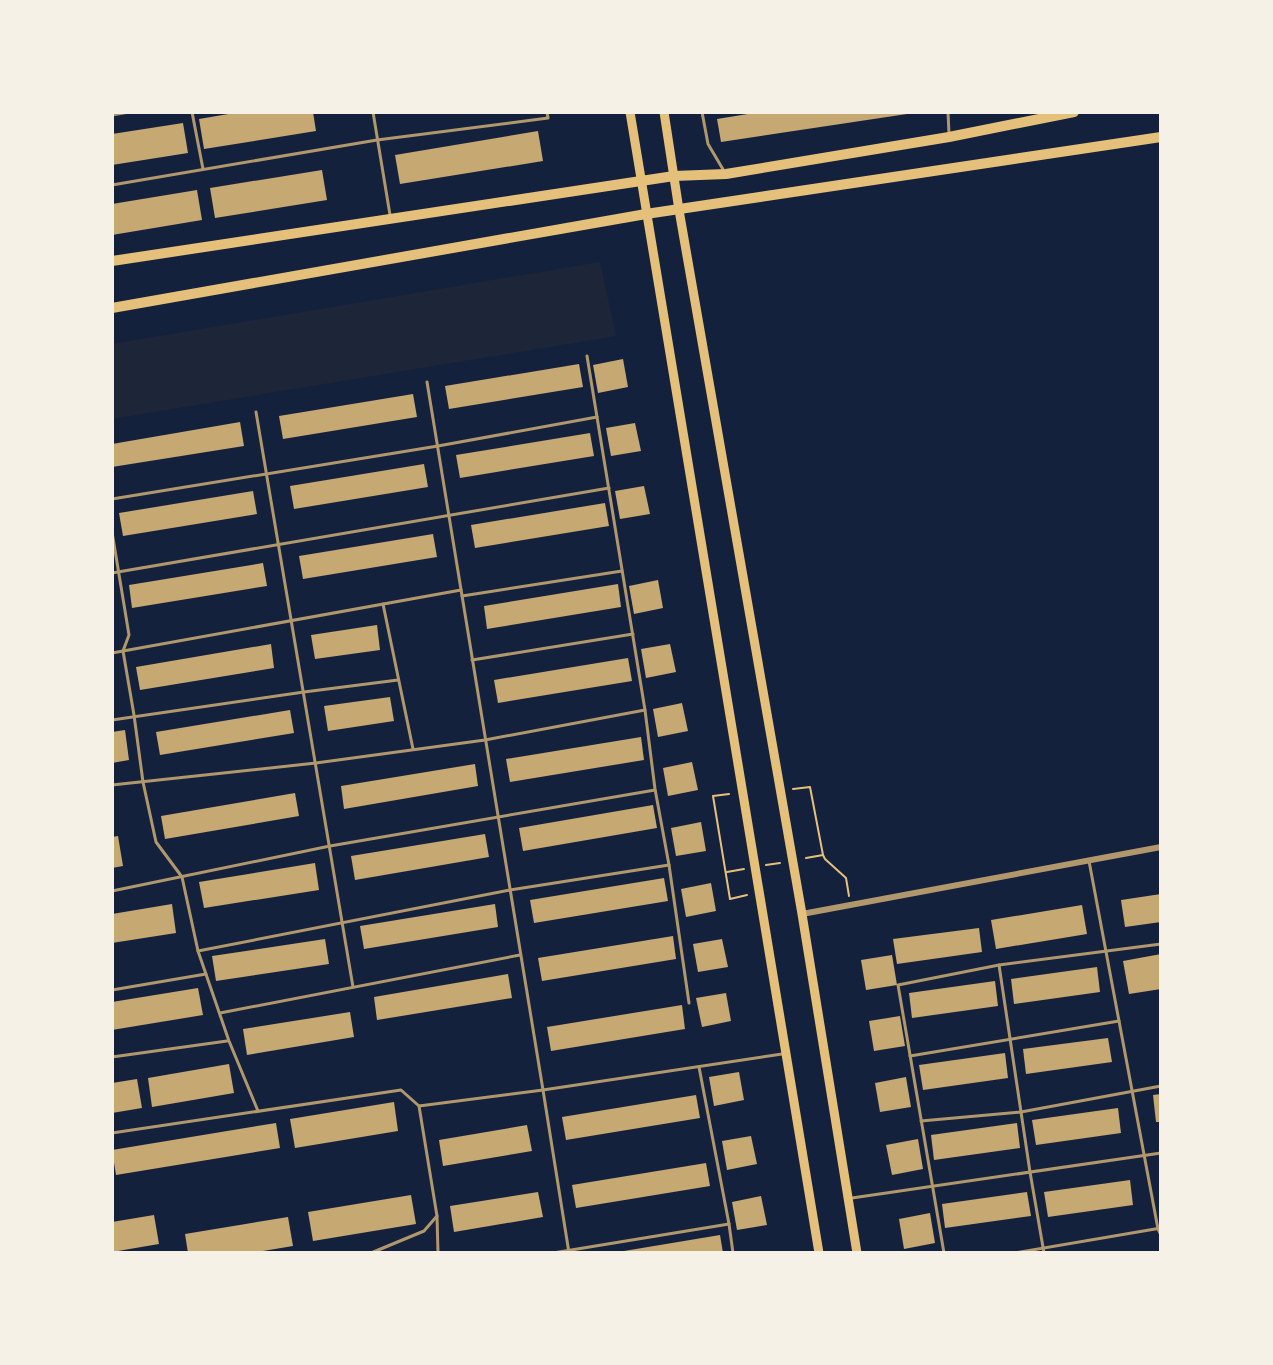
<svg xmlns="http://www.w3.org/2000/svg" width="1273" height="1365" font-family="Roboto,sans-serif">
<rect width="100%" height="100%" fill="#14213d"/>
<path fill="#1d2539" d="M600,262L616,336L112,419V344Z"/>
<g fill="#c6a872">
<path d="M240,112H313L316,131L204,149L199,119Z"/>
<path d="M760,112H907V114L721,142L717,119Z"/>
<path d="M183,123L188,153L112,165V134Z"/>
<path d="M538,131L543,161L400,184L395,155Z"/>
<path d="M322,170L327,200L215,218L210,188Z"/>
<path d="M197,190L202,220L112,235V204Z"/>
<path d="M623,359L628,387L598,393L593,365Z"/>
<path d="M579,364L583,387L449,409L445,386Z"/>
<path d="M413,394L417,417L283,439L279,416Z"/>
<path d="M240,422L244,446L112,467V444Z"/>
<path d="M635,423L641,451L611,456L606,428Z"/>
<path d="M590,433L594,456L460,478L456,455Z"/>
<path d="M424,464L428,487L294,509L290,486Z"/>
<path d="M644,486L650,514L620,519L615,491Z"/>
<path d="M253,491L257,514L123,536L119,513Z"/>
<path d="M605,503L609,526L475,548L471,525Z"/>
<path d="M433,534L437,557L303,579L299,556Z"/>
<path d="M263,563L267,586L132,608L129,585Z"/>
<path d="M658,580L663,608L634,614L629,586Z"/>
<path d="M618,584L621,607L487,629L484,606Z"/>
<path d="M377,625L380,650L315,659L311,635Z"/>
<path d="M271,644L274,668L140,690L136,667Z"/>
<path d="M670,644L676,672L646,678L641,649Z"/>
<path d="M628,658L632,681L498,703L494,680Z"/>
<path d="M390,697L394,721L328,731L324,706Z"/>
<path d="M682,703L688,731L658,737L653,709Z"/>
<path d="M290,710L294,733L160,755L156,732Z"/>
<path d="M125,730L129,760L112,763V732Z"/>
<path d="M641,737L644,760L510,782L506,759Z"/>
<path d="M692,762L698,790L668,796L663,768Z"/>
<path d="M475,764L478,786L344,809L341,786Z"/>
<path d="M295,793L299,816L165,839L161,816Z"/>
<path d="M653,805L657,828L523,851L519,828Z"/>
<path d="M701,822L706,851L676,856L671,828Z"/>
<path d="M485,834L489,857L355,880L351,856Z"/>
<path d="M118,836L123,866L112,868V837Z"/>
<path d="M315,863L319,890L204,908L199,882Z"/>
<path d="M664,878L668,901L534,923L530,900Z"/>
<path d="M711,883L716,911L686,917L681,889Z"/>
<path d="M1161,894V922L1125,927L1121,900Z"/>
<path d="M172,904L176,933L112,943V914Z"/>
<path d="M495,904L498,927L364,949L360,926Z"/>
<path d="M1082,905L1087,934L996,949L991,920Z"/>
<path d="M979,928L982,952L897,964L893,939Z"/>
<path d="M673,936L676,959L542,981L538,958Z"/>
<path d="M325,939L329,964L216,981L212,956Z"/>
<path d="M722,939L728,967L698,972L693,944Z"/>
<path d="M1161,954V989L1129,994L1123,961Z"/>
<path d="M892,955L897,985L866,990L861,960Z"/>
<path d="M1097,967L1100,992L1014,1004L1011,979Z"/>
<path d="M508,974L512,998L377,1020L374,997Z"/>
<path d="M995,981L998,1006L912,1018L909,993Z"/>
<path d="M198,988L203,1015L112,1030V1002Z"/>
<path d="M726,993L731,1021L702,1027L696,998Z"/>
<path d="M682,1005L685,1029L551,1051L547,1027Z"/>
<path d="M350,1012L354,1037L247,1055L243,1029Z"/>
<path d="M900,1016L905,1046L874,1051L869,1021Z"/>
<path d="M1108,1038L1112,1062L1026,1074L1023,1049Z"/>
<path d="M1005,1053L1008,1078L923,1090L919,1065Z"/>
<path d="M229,1064L234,1093L152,1107L148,1078Z"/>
<path d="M739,1072L744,1100L714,1106L709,1077Z"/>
<path d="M906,1077L911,1107L880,1112L875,1083Z"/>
<path d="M137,1079L142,1108L112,1113V1083Z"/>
<path d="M1161,1094V1122H1156L1153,1095Z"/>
<path d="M696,1095L700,1118L566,1140L562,1117Z"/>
<path d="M394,1102L398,1131L295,1148L290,1119Z"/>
<path d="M1118,1108L1121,1133L1036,1145L1032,1120Z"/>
<path d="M276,1123L280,1148L116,1175L112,1150Z"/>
<path d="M1017,1123L1020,1148L934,1160L931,1135Z"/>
<path d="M527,1125L532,1151L443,1166L439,1140Z"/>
<path d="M751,1136L757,1164L727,1170L722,1141Z"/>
<path d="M918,1139L923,1169L892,1175L886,1145Z"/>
<path d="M706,1163L710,1186L576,1208L572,1185Z"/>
<path d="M1130,1180L1133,1205L1048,1217L1044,1192Z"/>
<path d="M538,1192L543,1217L454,1232L450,1206Z"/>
<path d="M1027,1192L1031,1216L945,1228L942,1204Z"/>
<path d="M411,1195L416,1224L313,1241L308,1212Z"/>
<path d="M761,1196L767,1225L737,1230L732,1202Z"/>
<path d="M930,1213L935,1243L904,1249L899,1219Z"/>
<path d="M154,1215L159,1244L112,1252V1222Z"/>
<path d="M288,1217L293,1246L251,1253H188L185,1234Z"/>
<path d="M720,1235L723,1253H624V1251Z"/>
</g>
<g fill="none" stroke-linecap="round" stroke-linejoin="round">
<g stroke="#e5c07b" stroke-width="2">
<path d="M793,789L810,787L823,855L825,859L846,878L849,896"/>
<path d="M729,794L713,796L730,899L747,895"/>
<path d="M806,858L823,855"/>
<path d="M766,865L780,863"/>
<path d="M727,872L744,869"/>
</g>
<g stroke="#b1986c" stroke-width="3">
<path d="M192,112L203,169"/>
<path d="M373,112L390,215"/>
<path d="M702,112L708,144L724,171"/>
<path d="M948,112L949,134"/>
<path d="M112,115L129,112"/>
<path d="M112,185L377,140L548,118L547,112"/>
<path d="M587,356L645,710L655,789L669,865L689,1003"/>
<path d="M427,382L543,1090L782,1054"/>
<path d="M256,412L353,987"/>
<path d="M112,499L438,446L597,417"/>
<path d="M112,532L129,635L123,651L134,715L143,782L156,842L182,877L198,951L229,1041L258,1111"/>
<path d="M112,573L609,488"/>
<path d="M462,596L622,571"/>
<path d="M383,604L413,749"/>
<path d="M112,653L461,590"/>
<path d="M472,660L633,634"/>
<path d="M112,720L304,692L398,680"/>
<path d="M112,785L316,763L485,740L645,710"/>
<path d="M1089,861L1158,1229L1161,1235"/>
<path d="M112,891L330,846L655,790"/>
<path d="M198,951L510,890L669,865"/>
<path d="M999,965L1030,1172L1044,1253"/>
<path d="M112,990L206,974"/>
<path d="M220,1013L520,955"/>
<path d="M910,1056L1119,1021"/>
<path d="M112,1057L227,1041"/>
<path d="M699,1067L729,1224L733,1253"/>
<path d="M921,1121L1021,1112L1161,1086"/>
<path d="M112,1133L401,1090L419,1106L543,1090L569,1253"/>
<path d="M852,1198L1161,1153"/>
<path d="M437,1216L438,1253"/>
<path d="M371,1253L424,1231L437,1216L419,1106"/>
<path d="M553,1253L729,1224"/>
<path d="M944,1253L898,985L999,965L1161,944"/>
<path d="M1014,1253L1161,1228"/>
</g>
<path stroke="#b1986c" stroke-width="6" d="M802,914L1161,847"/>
<g stroke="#e5c07b" stroke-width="9">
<path d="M630,112L819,1253"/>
<path d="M664,112L679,210L802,914L857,1253"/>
</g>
<g stroke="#e5c07b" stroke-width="10">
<path d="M112,261L674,176L726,174L949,137L1074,112"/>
<path d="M112,308L646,214L1161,137"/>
</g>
</g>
<rect width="1273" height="1365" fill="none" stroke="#f6f1e7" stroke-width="228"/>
</svg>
